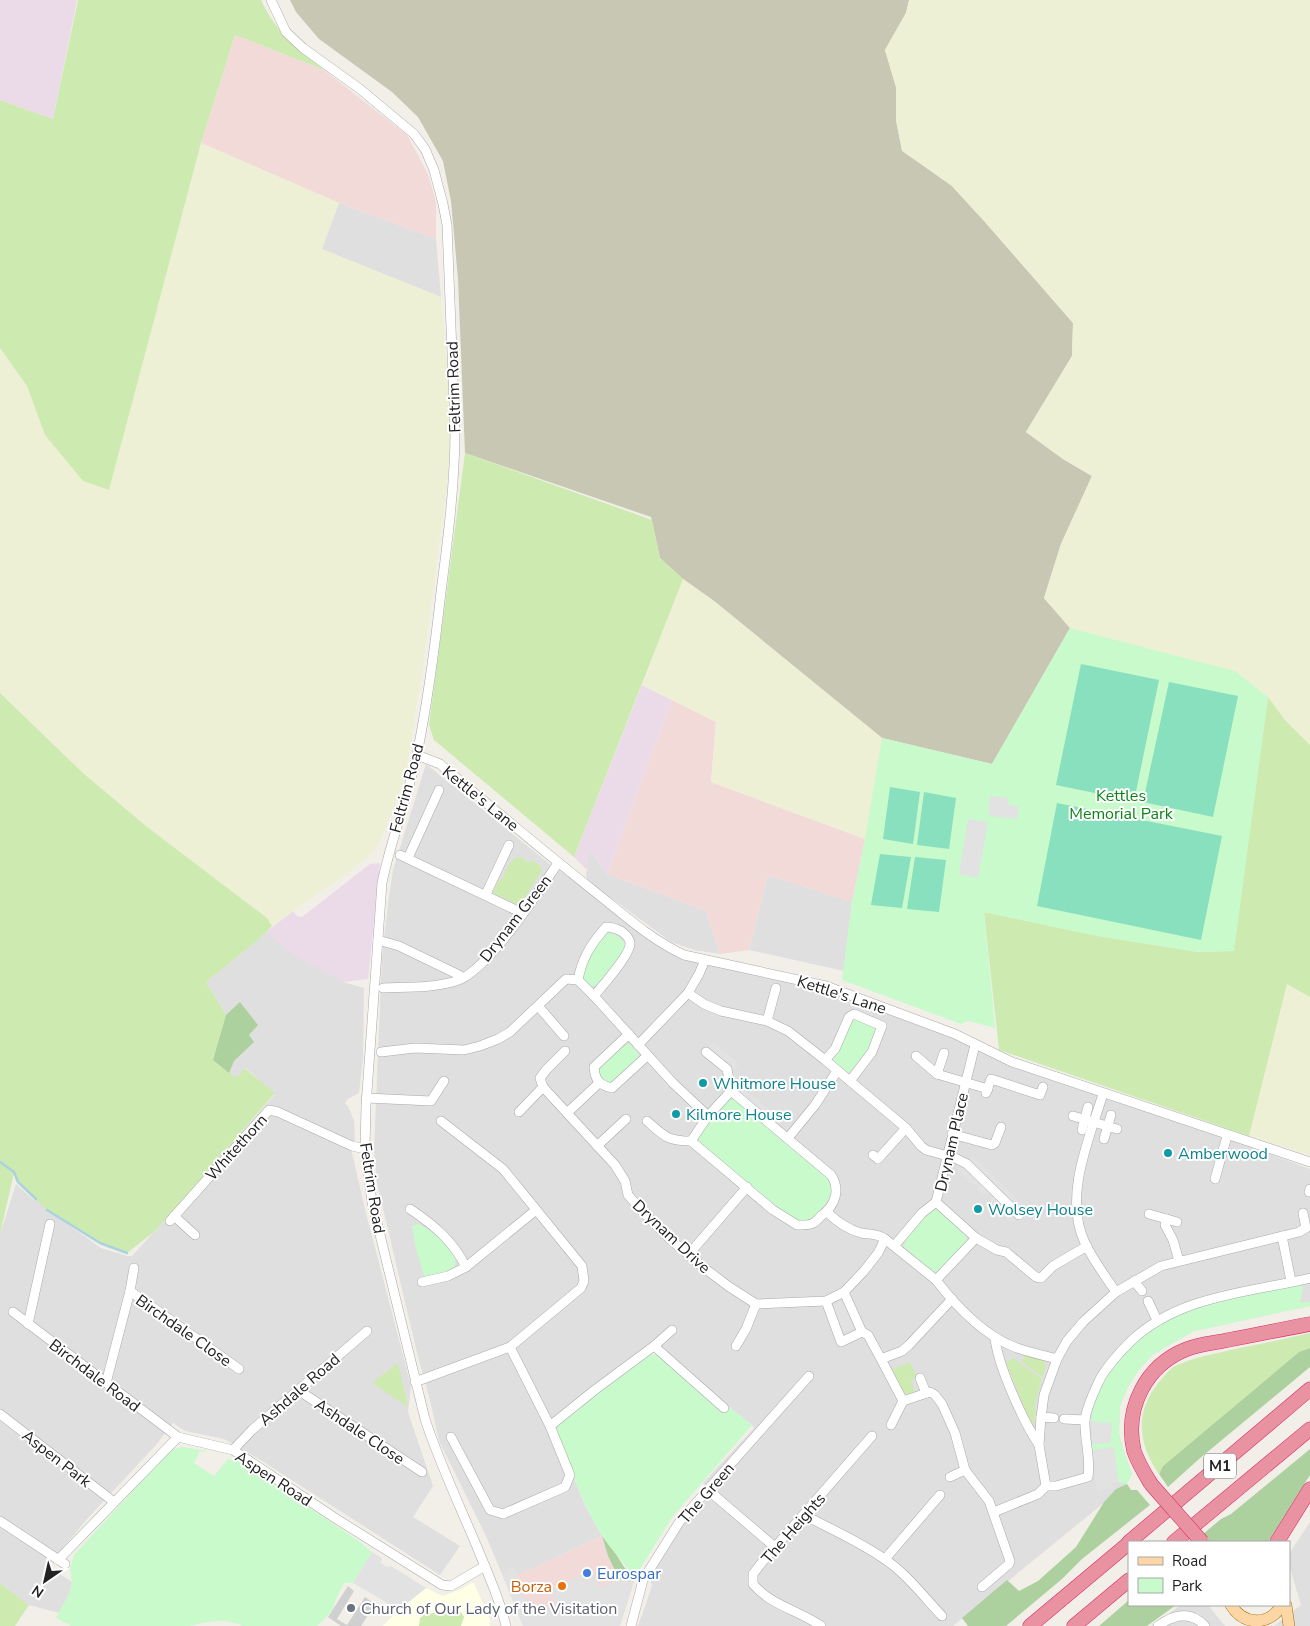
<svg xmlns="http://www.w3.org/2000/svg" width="1310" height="1626" font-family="'Nunito Sans',sans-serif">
<rect width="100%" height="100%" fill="#f2efe9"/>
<g fill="#e0dfdf">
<path d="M339,203L436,239L441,297L321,249Z"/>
<path d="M426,764L551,865L683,957L822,987L1310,1169V1306L1194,1331L1152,1355L1137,1372L1127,1389L1120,1406L1119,1433L1123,1449L1132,1474L1127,1484L953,1626H638L652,1586L648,1572L708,1490L703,1483L754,1428L752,1425L654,1346L557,1424V1436L584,1503L602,1536L520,1574H517L512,1568L502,1574L486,1536L439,1441L430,1400L418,1357L377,1183L374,1151L382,956L389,896L393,870Z"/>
<path d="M591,851L607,874L706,911L720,954L694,950L671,942L587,880L586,872L588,871L586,859Z"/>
<path d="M768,875L852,902L844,971L749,950Z"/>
<path d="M266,932L343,982L364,988L363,1057L359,1093L348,1099L345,1103L348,1106L354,1121L355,1140L352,1153L365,1209L411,1386L408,1412L433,1486L413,1517L460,1546L440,1575L262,1461L224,1439L185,1431L173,1423L156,1445L87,1519L48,1566L72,1582L69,1594L59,1613L29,1605L0,1583V1234L16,1184L34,1200L37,1199L48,1210L101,1248L127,1256H132L175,1209L275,1094L245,1068L239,1076H234L213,1060L226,1015L206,982L257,941Z"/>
<path d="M1310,1522V1626H1274L1301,1605L1289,1565V1554Z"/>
<path d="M1181,1605H1208L1225,1626H1151Z"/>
</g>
<g fill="#f2dad9">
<path d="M235,35L324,70L407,135L428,174L436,202V239L339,203L201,143Z"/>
<path d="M672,700L716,722L711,782L865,839L852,902L768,875L749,950L720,954L706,911L607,874Z"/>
<path d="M602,1536L608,1556L619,1579L634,1581L620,1626H523L502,1574L512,1568L517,1574H520Z"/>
</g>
<g fill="#ebdbe8">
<path d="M0,0H77L53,119L0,100Z"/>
<path d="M642,685L672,700L607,874L591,851L586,859L588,871L574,857Z"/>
<path d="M380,863L368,979L343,982L293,954L266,932L293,911L297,916L302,917L370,864Z"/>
</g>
<path fill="#ffffe5" d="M471,1583H474L491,1622L489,1623L490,1626H383L396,1612L426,1588L443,1596L461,1589Z"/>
<path fill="#d0d0d0" d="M348,1586L354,1591L337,1619L347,1625L365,1597L375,1604L361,1626H341L328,1617Z"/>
<path fill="#c7c7b4" d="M290,0H909L906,13L885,50L896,87V120L902,150L952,186L985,222L1073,323L1072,356L1026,432L1063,459L1092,476L1061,544L1044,598L1070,628L992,764L882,738L714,601L683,579L660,558L651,517L465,453L458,279L451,201L443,161L418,117L392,92L319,39L296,12Z"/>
<g fill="#eef0d5">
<path d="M909,0H1310V745L1285,720L1268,697L1235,671L1070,628L1044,598L1061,544L1092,476L1063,459L1026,432L1072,356L1073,323L985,222L952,186L902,151L896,120V87L885,50L906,13Z"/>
<path d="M201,143L339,203L322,249L441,297L450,403L451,453L424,659L407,767L392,817H390L387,821L388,824L376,849L348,873L272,926L267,918L146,826L83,773L0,693V348L27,386L45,435L109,490Z"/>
<path d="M683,579L714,601L882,738L865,839L711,782L716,722L642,685Z"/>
<path d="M1287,984L1310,997V1155L1249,1136Z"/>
</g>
<g fill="#cdebb0">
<path d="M78,0H261C276,33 297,47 324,70L235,35L201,143L109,490L83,481L45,435L27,386L0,348V100L53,119Z"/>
<path d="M465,453L652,520L660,558L683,579L574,857L434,740L429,725Z"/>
<path d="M0,693L83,773L146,826L267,918L272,926L257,941L206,982L226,1015L213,1060L234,1076H239L244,1068L275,1093L175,1209L154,1232L127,1253L100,1243L47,1210L18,1182L14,1173L0,1234Z"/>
<path d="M1268,697L1285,720L1310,745V997L1287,984L1249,1136L999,1050L984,912L1098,936L1198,952L1233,951Z"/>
<path d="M516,857H521L529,863L532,860L541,867L542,870L521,904L519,905L495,894L493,892L499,880L502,879L509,864Z"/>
<path d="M1310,1333V1348L1299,1352L1163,1466L1159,1474C1138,1444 1134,1412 1159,1382C1164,1377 1169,1369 1175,1366C1194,1357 1214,1354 1235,1349C1260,1344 1285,1339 1310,1333Z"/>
<path d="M1025,1356L1046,1361L1044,1364L1046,1368L1042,1377L1021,1361Z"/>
<path d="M1013,1358L1042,1379L1034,1408L1036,1409L1034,1426H1032L1006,1363Z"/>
<path d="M910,1362L917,1377L911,1380L915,1392L908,1395L901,1390L891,1370Z"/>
<path d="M398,1363L408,1407L372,1383Z"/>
<path d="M0,1583L29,1605L15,1626H0Z"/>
<path d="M450,1609C457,1609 461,1611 464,1617L461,1626H419L420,1618L424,1615Z"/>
</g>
<g fill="#add19e">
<path d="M240,1002L258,1025L249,1035L254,1042L234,1061L229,1073L213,1060L226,1015Z"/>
<path d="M1310,1348V1367L1199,1459L1168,1487L1159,1474L1163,1466L1299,1352Z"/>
<path d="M1310,1449V1475L1268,1542H1210L1203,1534L1221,1519L1231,1514Z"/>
<path d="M1127,1484L1131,1490H1137L1150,1505L1082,1559L1062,1579L1006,1626H968L962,1618L1007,1580L1019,1591L1038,1581L1076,1547L1104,1502L1116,1489Z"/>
<path d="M602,1536L616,1554L624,1567L635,1578L634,1581L619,1579L608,1556Z"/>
<path d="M1129,1600V1605H1176L1147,1626H1099Z"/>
</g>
<g fill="#c8facc">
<path d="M1070,628L1235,671L1268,697L1234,951L1198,952L1098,936L984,912L995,1028L969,1021L961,1024L842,980L852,902L865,839L882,738L992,764Z"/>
<path d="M607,934C617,933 621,938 626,946L624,953L598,985L589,986C571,972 596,946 607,934Z"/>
<path d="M853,1018L874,1026L877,1031L871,1046L849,1073L834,1062L833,1058Z"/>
<path d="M627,1044H630L639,1055L638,1060L614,1082L608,1083L599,1075V1070L609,1058Z"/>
<path d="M729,1099L735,1100L828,1179L832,1191L829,1199L812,1219L801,1222L785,1215L699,1143L698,1135Z"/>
<path d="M938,1208L966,1235L967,1241L937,1272H933L904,1247C905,1236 927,1213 938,1208Z"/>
<path d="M417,1224C430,1228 468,1255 451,1271C446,1276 432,1277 425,1279L416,1249L412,1226Z"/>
<path d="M1299,1285L1303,1287L1300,1302H1310V1306L1194,1331L1152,1355L1137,1372L1127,1389L1120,1406L1119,1433L1123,1449L1132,1474L1127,1484L1118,1482L1114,1447L1091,1451L1090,1444L1110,1442L1112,1424L1091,1421C1108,1316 1214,1301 1299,1285Z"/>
<path d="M648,1354L657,1355L720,1411L727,1405L752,1425L673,1516L636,1575C624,1566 624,1563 615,1553C587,1519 574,1476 557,1436V1426L562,1420Z"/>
<path d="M182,1447L207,1451V1452L200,1451L194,1463L214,1476L228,1459L242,1462L360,1542L372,1552L353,1583H344L336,1599L332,1611L317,1626H243C227,1618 207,1621 190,1626H71L56,1618L69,1594L72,1582L70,1568L74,1555L163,1458L173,1449Z"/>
</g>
<g fill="#88e0be">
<path d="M1081,664L1159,680L1134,801L1056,785Z"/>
<path d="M1169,682L1238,696L1213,817L1143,802Z"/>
<path d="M890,787L920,792L913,844L883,839Z"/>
<path d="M924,792L956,798L949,849L917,845Z"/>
<path d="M1057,803L1222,836L1201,940L1037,906Z"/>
<path d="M880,854L911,857L902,908L871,905Z"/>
<path d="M915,857L946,860L939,912L907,909Z"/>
</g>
<g fill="#e2e2e2">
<path d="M990,796L1009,798L1008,805L1019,806L1017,819L989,816L990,810H988Z"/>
<path d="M968,819L988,822L978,878L959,874Z"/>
<path d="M713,1042L739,1064L734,1070L708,1048Z"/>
<path d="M738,1084L783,1121L778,1127L733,1089Z"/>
<path d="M973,1157L1026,1208L1011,1222L1000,1210L1004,1206L1002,1204L998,1208L989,1200L993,1195L990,1192L986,1197L977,1189L981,1184L979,1182L975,1186L957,1170Z"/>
<path d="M843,1301L853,1328L843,1332L832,1305Z"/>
<path d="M1092,1422L1112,1423L1110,1443L1092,1444Z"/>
<path d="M1114,1447L1118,1482L1112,1483L1113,1488L1098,1491V1488H1096L1092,1450Z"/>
<path d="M372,1552L382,1558L381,1563L387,1567L391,1566L426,1588L396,1612L384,1601L353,1583Z"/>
<path d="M512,1568L522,1583L518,1585L534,1616L557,1606L550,1590L592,1570L600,1588L619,1579L634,1581L620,1626H523L502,1574Z"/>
</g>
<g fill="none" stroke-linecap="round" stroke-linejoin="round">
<g stroke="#aad3df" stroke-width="2.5">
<path d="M0,1162L14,1172L18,1182L36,1199"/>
<path d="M47,1210L100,1243L127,1253"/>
</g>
<g stroke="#a9a9a9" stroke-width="10">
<g id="minor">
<path d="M271,0L286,32L303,48L360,89L414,134L425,149L434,170L443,204L447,225L455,429C455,484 448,538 441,592C435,646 428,701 417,754C408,798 391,839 382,883L366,1106L365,1149L372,1202L425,1419C439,1462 459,1504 477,1547C487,1572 500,1599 506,1626"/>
<path d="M417,755L440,764C491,807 542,850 594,891C623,914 650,939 684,955L826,986L955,1034L1012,1062L1310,1162"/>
<path d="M400,855L522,913"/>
<path d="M408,858L439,790"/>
<path d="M486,894L509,845"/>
<path d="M378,940L399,946L459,975L461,978"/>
<path d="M578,980L594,996L673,1083L708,1116"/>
<path d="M578,980C582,958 591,944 606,927C612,927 615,928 621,931C625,934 630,938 630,943C631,954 602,986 594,996"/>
<path d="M383,988C407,987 433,988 456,981C488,971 538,892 558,863"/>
<path d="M688,993L704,1004L721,1011L767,1021L788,1031L825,1060L906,1128L921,1146L926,1150L955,1158L967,1164L1019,1215"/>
<path d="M538,1006L564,1036"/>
<path d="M767,1021L776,988"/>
<path d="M629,1034L594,1067C595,1080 599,1085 612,1088L647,1056"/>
<path d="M638,1045L688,993L699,974L705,960"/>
<path d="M381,1052L415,1048L464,1050L480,1046L498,1039L510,1032L566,979L578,980"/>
<path d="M706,1052L727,1069L731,1091"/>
<path d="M916,1056L937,1074L988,1089"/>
<path d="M825,1060L835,1049L849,1017L854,1014L882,1026L872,1052L850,1081"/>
<path d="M937,1074L944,1053"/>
<path d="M543,1087L540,1078L546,1070L565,1051"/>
<path d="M986,1093L991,1079L1040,1095L1043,1087"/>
<path d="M1103,1094C1089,1139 1063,1197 1085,1243C1093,1260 1105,1276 1116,1292"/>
<path d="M366,1098L431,1101L444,1081"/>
<path d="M519,1112L543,1087L615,1165L625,1181L628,1195L644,1213L671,1240L703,1267L728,1286L756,1304L826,1301L844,1292L864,1271L878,1253L885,1239L936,1280L976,1238L936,1202L922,1213L895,1245"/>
<path d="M567,1113L599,1083"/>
<path d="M1073,1116L1117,1129"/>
<path d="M647,1121C664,1136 667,1141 691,1141"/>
<path d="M1082,1130L1088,1107"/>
<path d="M952,1134L992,1145L995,1143L1001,1127"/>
<path d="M788,1138L815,1105L837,1071"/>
<path d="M1104,1139L1111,1115"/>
<path d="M691,1141L773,1210L797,1225C802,1225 808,1226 813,1223C816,1222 819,1218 821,1216C835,1206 841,1190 831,1175L731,1091"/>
<path d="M691,1141L708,1116L731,1091"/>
<path d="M597,1146L626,1119"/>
<path d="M873,1155L878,1159L906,1128"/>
<path d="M1215,1179L1227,1136"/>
<path d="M1309,1192L1310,1189"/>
<path d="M936,1202L975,1045"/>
<path d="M410,1209C434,1225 453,1241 466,1267"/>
<path d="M827,1212C837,1222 847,1229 861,1233C870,1235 877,1233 885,1239"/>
<path d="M1149,1214L1177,1222"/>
<path d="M174,1216L195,1235"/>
<path d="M1167,1219L1165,1225L1173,1240L1179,1261"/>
<path d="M170,1221L269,1110L278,1112L352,1146L365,1149"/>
<path d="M1282,1236L1291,1281"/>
<path d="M976,1238L997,1250L1006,1252L1036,1277L1041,1278L1053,1266L1087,1246"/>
<path d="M689,1254L747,1187"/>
<path d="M936,1280C956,1306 981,1333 1012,1346C1026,1352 1042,1355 1057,1359"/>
<path d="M1134,1281L1142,1291"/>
<path d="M422,1282L448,1276L466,1267L536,1210"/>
<path d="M130,1291L239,1369"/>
<path d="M826,1301L841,1342L862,1332L844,1292"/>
<path d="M1148,1301L1157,1320"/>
<path d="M13,1312L178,1437L233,1450L335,1518L442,1585L451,1586L485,1566"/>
<path d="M28,1324L50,1224"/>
<path d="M862,1332L868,1335L881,1359L902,1351L909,1345L952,1299"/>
<path d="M995,1338C998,1366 1023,1421 1039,1445"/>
<path d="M654,1346L672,1330"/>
<path d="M736,1346L746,1329L756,1304"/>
<path d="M881,1359L903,1401L891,1425"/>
<path d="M920,1378L926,1393"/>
<path d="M415,1382L510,1347L581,1288L584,1281L582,1266L503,1169L441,1121"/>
<path d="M106,1383L130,1291L134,1268"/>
<path d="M298,1390L422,1472"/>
<path d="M903,1401L930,1392L935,1395L942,1404L955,1433L965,1470L989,1501L1010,1561L1009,1564L982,1587"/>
<path d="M0,1414L114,1502"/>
<path d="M1041,1417L1054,1418"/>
<path d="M1064,1419L1085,1420"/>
<path d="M550,1426L596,1389L654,1346L724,1408"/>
<path d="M451,1437L490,1510L503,1514L565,1487L570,1475L550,1426L510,1347"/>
<path d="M233,1450L252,1430L367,1331"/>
<path d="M950,1477L965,1470"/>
<path d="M1046,1486H1056L1088,1477C1091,1458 1084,1439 1085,1420C1087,1405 1095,1390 1101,1377C1109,1364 1119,1353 1130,1342C1179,1295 1248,1293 1310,1278"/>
<path d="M708,1490L776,1548"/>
<path d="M994,1512L1038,1494L1046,1486L1039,1445L1041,1417L1044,1395L1057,1359L1067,1341L1083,1322L1116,1292L1161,1266L1299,1232L1306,1228L1303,1213"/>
<path d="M804,1515C831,1529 858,1541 883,1558C905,1572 924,1597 942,1616"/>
<path d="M0,1521L65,1564"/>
<path d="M885,1559L940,1495"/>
<path d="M58,1560L178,1437"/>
<path d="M631,1626L643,1580L680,1521L809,1376"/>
<path d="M821,1626C800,1611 770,1605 753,1584V1574L763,1561L872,1436"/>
<path d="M1158,1626C1173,1615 1190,1610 1205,1626"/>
</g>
</g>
<g stroke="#a06b00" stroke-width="12">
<g id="major">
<path d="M1231,1605C1244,1626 1269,1626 1282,1605"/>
<path d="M1286,1605L1289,1626"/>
</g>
</g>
<g stroke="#dc2a67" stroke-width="15">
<g id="highway">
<path d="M1151,1484C1145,1474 1138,1463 1134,1451C1124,1408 1146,1365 1187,1349C1200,1344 1215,1343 1228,1340C1255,1335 1283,1329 1310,1324"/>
<path d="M1129,1542L1310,1389"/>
<path d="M1174,1542L1310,1429"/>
<path d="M1277,1542L1310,1489"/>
<path d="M1030,1626L1129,1543"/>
<path d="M1074,1626L1129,1580"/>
</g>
</g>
<use href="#minor" stroke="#fff" stroke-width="9"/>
<use href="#major" stroke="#fcd6a4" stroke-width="11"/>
<use href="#highway" stroke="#e892a2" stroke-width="14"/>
<g stroke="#dc2a67" stroke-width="15" stroke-linecap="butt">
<path id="highway-bridge" d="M1151,1484L1202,1542"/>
</g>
<use href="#highway-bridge" stroke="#e892a2" stroke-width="14"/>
</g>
<g fill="#0f9aa8" stroke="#fff" stroke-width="2">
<circle cx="703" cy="1083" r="5"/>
<circle cx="676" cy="1114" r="5"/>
<circle cx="1168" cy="1153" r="5"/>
<circle cx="978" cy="1209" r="5"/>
</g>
<circle fill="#3f7fe0" stroke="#fff" stroke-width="2" cx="587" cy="1573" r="5"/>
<circle fill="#e8710a" stroke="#fff" stroke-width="2" cx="562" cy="1586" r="5"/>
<circle fill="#6b7280" stroke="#fff" stroke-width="2" cx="351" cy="1608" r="5"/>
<g text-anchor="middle" stroke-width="4" stroke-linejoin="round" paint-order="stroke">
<rect fill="#fff" stroke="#646464" stroke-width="1" x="1204" y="1453.5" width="32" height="25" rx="4"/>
<g font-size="15" font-weight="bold" fill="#222">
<text x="1220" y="1471">M1</text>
</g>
<g font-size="16" fill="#222" stroke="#fff">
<text transform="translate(453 387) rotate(-92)" y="6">Feltrim Road</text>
<text transform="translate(406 788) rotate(-75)" y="6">Feltrim Road</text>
<text transform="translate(481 798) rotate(39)" y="6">Kettle's Lane</text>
<text transform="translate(515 918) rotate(-52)" y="6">Drynam Green</text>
<text transform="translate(842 994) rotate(18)" y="6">Kettle's Lane</text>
<text transform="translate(951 1142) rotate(-77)" y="6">Drynam Place</text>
<text transform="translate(236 1147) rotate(-48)" y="6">Whitethorn</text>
<text transform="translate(373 1188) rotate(81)" y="6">Feltrim Road</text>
<text transform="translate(672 1236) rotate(43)" y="6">Drynam Drive</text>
<text transform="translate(184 1330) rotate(35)" y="6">Birchdale Close</text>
<text transform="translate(95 1375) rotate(37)" y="6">Birchdale Road</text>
<text transform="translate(299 1389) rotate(-41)" y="6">Ashdale Road</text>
<text transform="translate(360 1431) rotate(34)" y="6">Ashdale Close</text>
<text transform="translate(57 1458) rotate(38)" y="6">Aspen Park</text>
<text transform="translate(274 1478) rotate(33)" y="6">Aspen Road</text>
<text transform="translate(706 1493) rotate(-49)" y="6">The Green</text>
<text transform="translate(793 1528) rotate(-49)" y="6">The Heights</text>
</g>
<g font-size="16" fill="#0c8416" stroke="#fff">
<text x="1121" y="801">Kettles<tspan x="1121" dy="18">Memorial Park</tspan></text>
</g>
<g font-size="16" fill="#0d838f" stroke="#fff" text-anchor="start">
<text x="713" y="1089">Whitmore House</text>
<text x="686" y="1120">Kilmore House</text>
<text x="1178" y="1159">Amberwood</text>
<text x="988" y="1215">Wolsey House</text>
</g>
<g font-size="16" fill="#366cbe" stroke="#fff" text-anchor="start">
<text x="597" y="1579">Eurospar</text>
</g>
<g font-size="16" fill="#c56008" stroke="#fff" text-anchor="end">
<text x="552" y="1592">Borza</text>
</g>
<g font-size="16" fill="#5b616d" stroke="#fff" text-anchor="start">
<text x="361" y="1614">Church of Our Lady of the Visitation</text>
</g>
</g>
<rect x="1128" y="1541" width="162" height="65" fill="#ffffff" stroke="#a7a7a7"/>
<rect x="1138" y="1557" width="25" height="8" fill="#fcd6a4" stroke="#a7a7a7"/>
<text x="1172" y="1566" font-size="15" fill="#222222">Road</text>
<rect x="1138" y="1578" width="25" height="15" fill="#c8facc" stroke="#a7a7a7"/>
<text x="1172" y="1591" font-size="15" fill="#222222">Park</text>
<g transform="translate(45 1581) rotate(214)" stroke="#ffffff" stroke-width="4" paint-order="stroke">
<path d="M0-4L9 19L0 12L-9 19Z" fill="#222222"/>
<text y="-8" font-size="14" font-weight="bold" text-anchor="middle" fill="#222222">N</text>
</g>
</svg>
